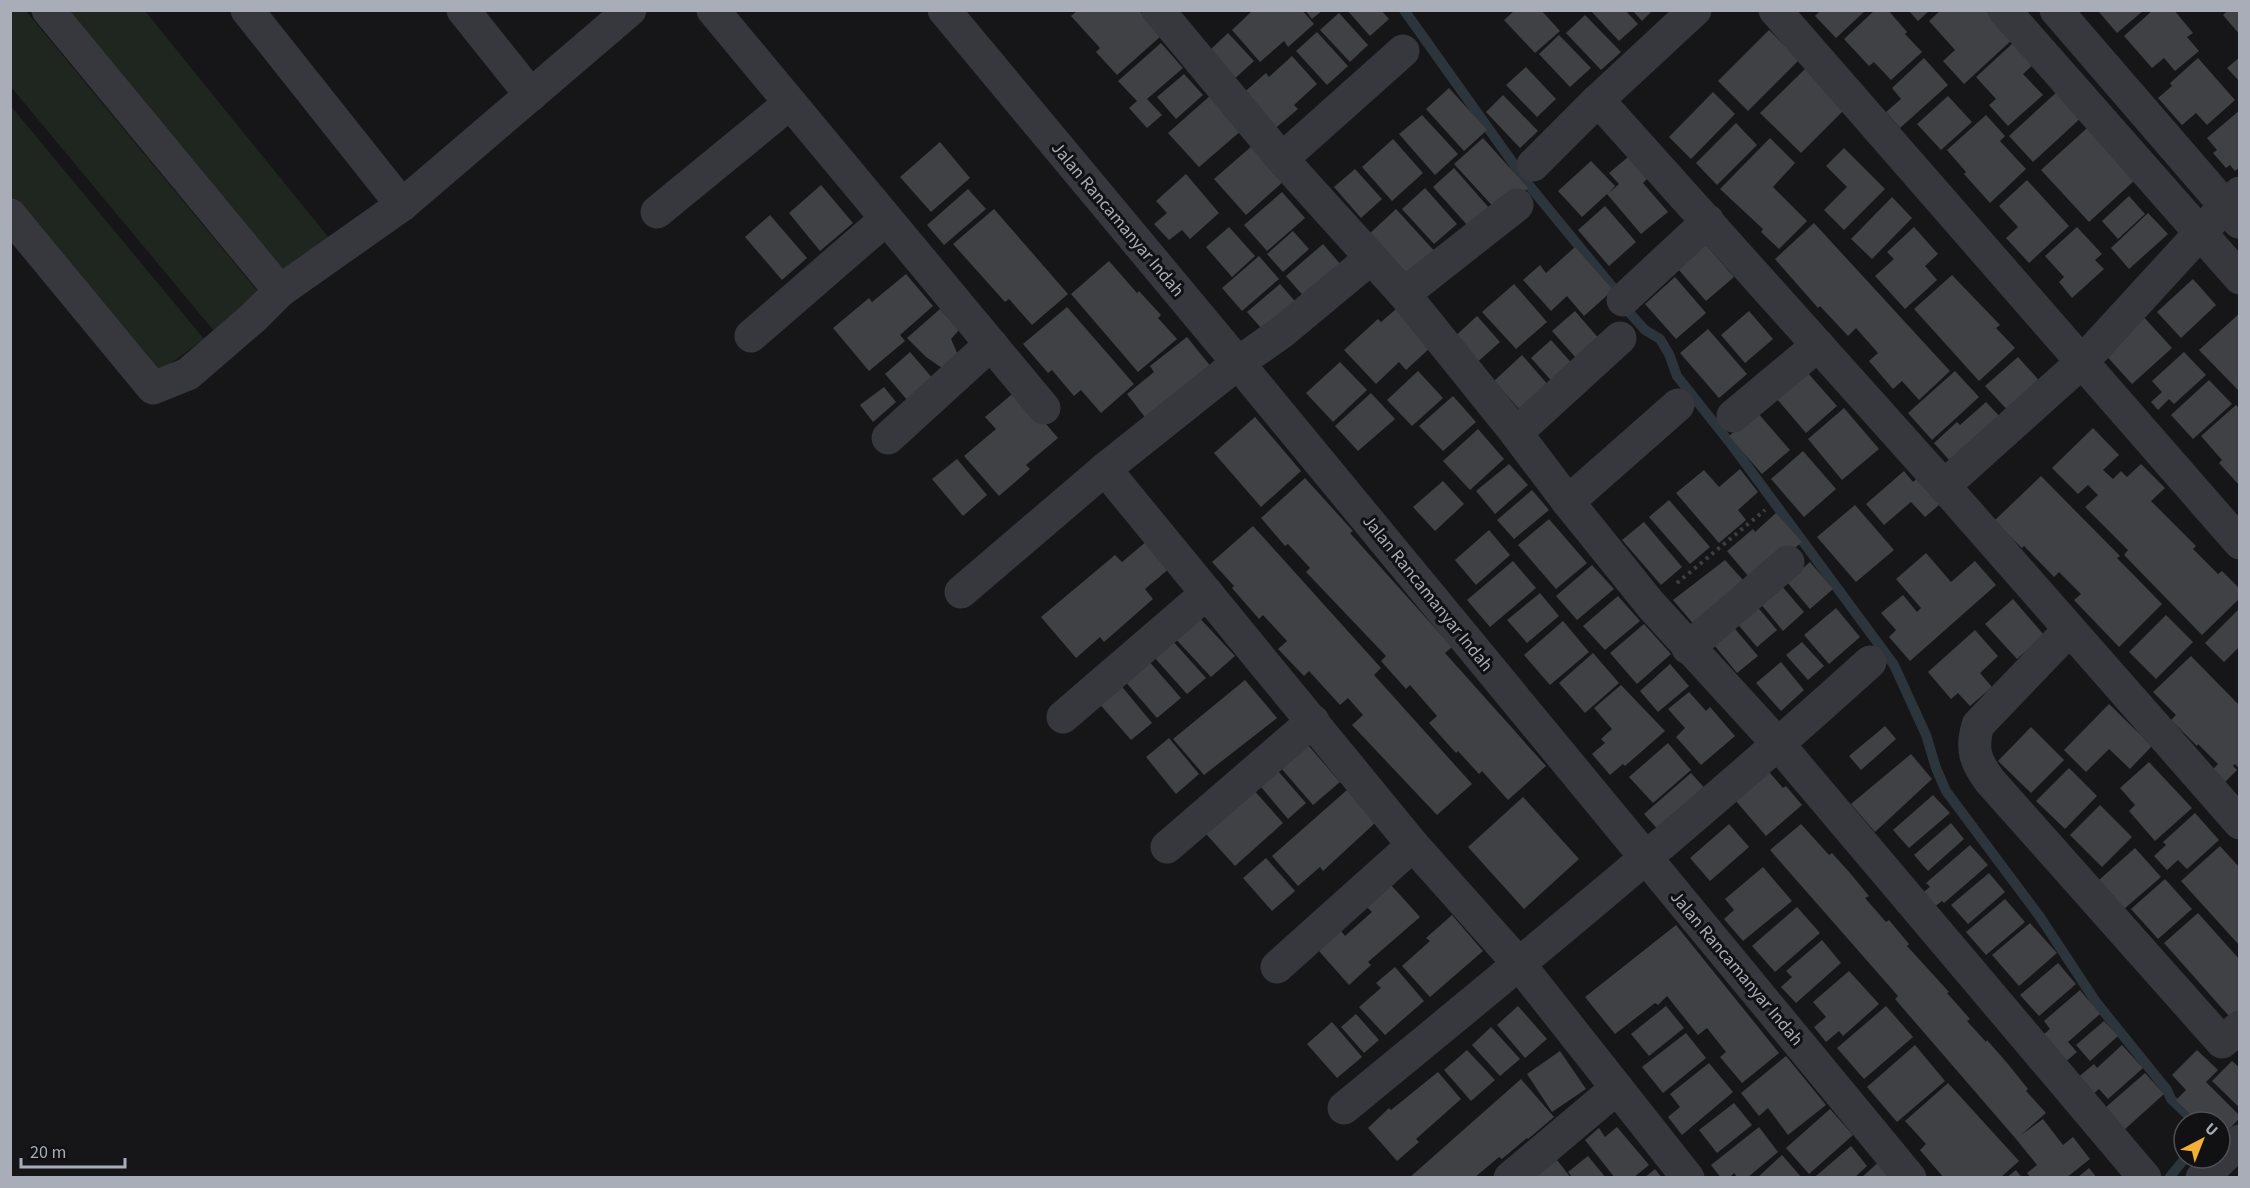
<svg xmlns="http://www.w3.org/2000/svg" width="2250" height="1188" font-family="'Source Sans 3',sans-serif">
<rect width="100%" height="100%" fill="#161618"/>
<g fill="#1e261f">
<path d="M10,11H26L260,294L214,331L11,87Z"/>
<path d="M65,11H145L329,238L281,276Z"/>
<path d="M10,105L204,339L157,373L11,198Z"/>
</g>
<g fill="none" stroke-linecap="round" stroke-linejoin="round">
<g stroke="#2c353c" stroke-width="10">
<path d="M1404,10L1528,184L1619,295V301L1645,330L1660,339L1669,354L1677,376L1734,448L1894,665L1926,735L1936,768L1946,791L2040,917L2096,1002L2167,1090L2171,1099L2195,1122"/>
<path d="M2169,1178L2185,1158"/>
</g>
</g>
<g fill="#404145">
<path d="M1078,10H1139L1161,36L1117,75L1096,52L1100,48L1071,16Z"/>
<path d="M1253,10H1302L1314,24L1288,47L1284,41L1260,62L1232,30Z"/>
<path d="M1305,10H1323L1312,19Z"/>
<path d="M1347,10H1381L1389,19L1370,36Z"/>
<path d="M1515,10H1541L1560,31L1535,53L1504,20Z"/>
<path d="M1590,10H1625L1638,24L1619,41Z"/>
<path d="M1632,10H1653L1642,21Z"/>
<path d="M1821,10H1866L1836,38L1815,16Z"/>
<path d="M1875,10H1888L1907,32L1905,34L1922,52L1891,80L1874,62L1869,66L1844,39Z"/>
<path d="M1908,10H1930L1918,21Z"/>
<path d="M1941,10H1985L2014,38L1964,84L1943,61L1955,50L1929,21Z"/>
<path d="M2101,10H2144L2117,33L2099,12Z"/>
<path d="M2153,10H2174L2193,33L2187,37L2199,51L2175,71L2164,58L2152,68L2124,36Z"/>
<path d="M2228,10H2240V35L2223,15Z"/>
<path d="M1339,13L1368,45L1350,62L1320,30Z"/>
<path d="M1585,15L1621,52L1601,70L1566,33Z"/>
<path d="M1769,30L1799,60L1748,111L1718,81Z"/>
<path d="M1317,32L1348,66L1327,85L1296,51Z"/>
<path d="M1228,33L1254,61L1232,81L1207,53Z"/>
<path d="M1559,35L1591,68L1570,87L1539,54Z"/>
<path d="M1161,43L1183,68L1147,99L1162,115L1147,128L1129,108L1137,101L1118,81Z"/>
<path d="M2013,43L2033,65L2023,74L2043,95L2008,126L1989,105L1996,99L1976,77Z"/>
<path d="M1292,56L1317,84L1294,105L1298,109L1272,131L1240,96L1266,73L1269,77Z"/>
<path d="M2240,57V82L2227,68Z"/>
<path d="M1924,58L1948,85L1900,128L1886,112L1901,99L1892,88Z"/>
<path d="M2198,58L2235,100L2207,125L2196,113L2182,125L2158,98L2172,86L2170,83Z"/>
<path d="M1526,67L1556,99L1537,117L1506,85Z"/>
<path d="M1805,69L1845,109L1801,153L1760,113Z"/>
<path d="M1184,74L1203,95L1176,119L1157,97Z"/>
<path d="M1449,88L1487,130L1464,151L1426,109Z"/>
<path d="M2059,90L2083,116L2033,162L2009,136Z"/>
<path d="M1713,92L1735,114L1691,159L1669,137Z"/>
<path d="M1211,95L1242,130L1199,167L1168,133Z"/>
<path d="M1503,95L1538,131L1520,148L1486,112Z"/>
<path d="M1948,96L1972,122L1941,150L1917,124Z"/>
<path d="M2240,110V167L2235,171L2230,165L2226,168L2213,153L2217,150L2207,138Z"/>
<path d="M1422,115L1458,154L1435,175L1399,134Z"/>
<path d="M1986,115L2005,136L2000,141L2026,169L1990,203L1964,174L1966,172L1947,150Z"/>
<path d="M1736,123L1757,145L1717,185L1696,163Z"/>
<path d="M2087,128L2135,180L2089,222L2041,170Z"/>
<path d="M1483,138L1528,188L1500,214L1454,164Z"/>
<path d="M1770,138L1795,163L1773,187L1807,221L1779,249L1761,232L1763,229L1720,189Z"/>
<path d="M1393,139L1423,173L1392,201L1362,167Z"/>
<path d="M940,142L970,178L931,212L900,177Z"/>
<path d="M1253,145L1285,180L1246,215L1214,179Z"/>
<path d="M1844,148L1885,189L1844,230L1824,210L1847,187L1826,166Z"/>
<path d="M1628,157L1647,179L1643,183L1668,212L1641,234L1607,194L1582,217L1558,191L1591,161L1615,186L1609,193L1619,184L1609,173Z"/>
<path d="M1454,168L1490,209L1469,227L1433,187Z"/>
<path d="M1355,169L1382,199L1361,218L1334,187Z"/>
<path d="M1186,174L1219,213L1190,239L1182,230L1169,240L1154,224L1167,213L1156,201Z"/>
<path d="M2027,180L2069,226L2029,263L2006,238L2018,227L1999,206Z"/>
<path d="M821,185L853,223L820,251L789,213Z"/>
<path d="M1425,188L1457,224L1434,244L1402,209Z"/>
<path d="M968,189L986,209L944,245L927,225Z"/>
<path d="M1282,192L1305,218L1267,251L1244,225Z"/>
<path d="M2129,196L2145,214L2118,239L2102,221Z"/>
<path d="M1892,197L1912,218L1872,259L1851,239Z"/>
<path d="M1605,206L1636,242L1609,266L1578,230Z"/>
<path d="M994,209L1068,294L1032,325L1009,299L1005,302L953,244Z"/>
<path d="M1396,209L1438,255L1407,282L1367,236Z"/>
<path d="M2148,213L2168,234L2129,269L2111,248Z"/>
<path d="M770,215L807,258L782,280L745,237Z"/>
<path d="M1814,223L1950,371L1919,400L1902,381L1893,389L1869,361L1878,353L1856,328L1848,336L1820,306L1818,308L1775,259Z"/>
<path d="M1229,227L1255,256L1232,277L1206,247Z"/>
<path d="M1914,227L1938,254L1925,266L1937,280L1905,309L1875,276L1894,259L1887,252Z"/>
<path d="M2077,227L2102,254L2095,260L2104,269L2072,298L2059,282L2064,277L2045,256Z"/>
<path d="M1293,231L1309,249L1283,272L1267,254Z"/>
<path d="M1323,244L1349,274L1312,306L1286,276Z"/>
<path d="M1706,245L1734,277L1706,301L1678,269Z"/>
<path d="M1575,247L1613,290L1584,316L1567,296L1551,311L1523,280L1540,265L1546,273Z"/>
<path d="M1259,256L1279,279L1242,311L1222,288Z"/>
<path d="M1109,261L1137,293L1139,291L1161,315L1158,318L1177,339L1138,372L1071,294Z"/>
<path d="M906,274L933,306L900,335L905,341L869,371L833,328L869,298L872,302Z"/>
<path d="M1952,275L2000,325L1996,328L2015,348L1979,381L1914,309Z"/>
<path d="M1675,277L1706,313L1676,339L1645,304Z"/>
<path d="M2193,279L2216,305L2181,338L2157,312Z"/>
<path d="M1280,284L1300,307L1268,336L1247,312Z"/>
<path d="M1514,284L1547,322L1516,349L1482,312Z"/>
<path d="M1067,307L1134,384L1101,413L1081,390L1074,396L1052,370L1048,373L1023,344Z"/>
<path d="M940,309L959,330L951,339L958,355L945,370L926,357L907,338Z"/>
<path d="M1396,309L1431,347L1406,370L1399,362L1376,384L1344,350L1378,319L1381,322Z"/>
<path d="M1575,311L1607,348L1584,367L1552,331Z"/>
<path d="M1749,311L1773,339L1745,363L1721,335Z"/>
<path d="M2240,313V392L2199,350Z"/>
<path d="M2141,314L2172,348L2132,384L2101,350Z"/>
<path d="M1477,316L1500,342L1473,366L1451,340Z"/>
<path d="M1708,329L1747,374L1719,398L1680,353Z"/>
<path d="M1187,337L1216,373L1151,425L1127,394L1154,372L1150,366Z"/>
<path d="M1551,340L1577,369L1557,387L1531,358Z"/>
<path d="M910,352L940,387L914,408L885,374Z"/>
<path d="M2184,352L2206,375L2174,404L2169,399L2158,410L2151,402L2162,392L2152,381Z"/>
<path d="M1522,355L1557,395L1529,420L1494,381Z"/>
<path d="M2018,357L2044,386L2012,415L1985,386Z"/>
<path d="M1340,362L1367,390L1333,422L1306,393Z"/>
<path d="M1418,371L1443,398L1412,426L1387,400Z"/>
<path d="M1955,371L1979,397L1932,440L1908,413Z"/>
<path d="M1807,372L1837,406L1806,433L1776,398Z"/>
<path d="M2209,380L2232,404L2193,439L2171,415Z"/>
<path d="M884,387L896,402L873,422L860,405Z"/>
<path d="M1017,390L1058,438L1026,465L1030,469L999,496L964,456L996,429L985,417Z"/>
<path d="M1371,393L1395,419L1358,451L1335,426Z"/>
<path d="M1453,396L1476,422L1443,451L1419,426Z"/>
<path d="M1986,402L2008,425L1950,461L1934,443L1957,422L1960,425Z"/>
<path d="M2236,405L2240,409V486L2219,463L2222,460L2201,436Z"/>
<path d="M1844,408L1879,449L1842,480L1808,439Z"/>
<path d="M1757,412L1790,450L1762,474L1729,436Z"/>
<path d="M1255,417L1301,471L1261,507L1214,453Z"/>
<path d="M2093,428L2119,455L2103,470L2113,479L2121,471L2127,477L2141,464L2165,488L2151,501L2196,546L2193,549L2218,574L2222,571L2240,589V598L2202,635L2124,555L2128,550L2085,507L2098,495L2088,485L2078,494L2052,468Z"/>
<path d="M1478,429L1504,459L1470,490L1443,461Z"/>
<path d="M1803,451L1836,489L1804,517L1771,479Z"/>
<path d="M957,459L987,495L963,516L932,479Z"/>
<path d="M1509,464L1528,485L1495,514L1476,491Z"/>
<path d="M1740,469L1758,492L1738,510L1746,520L1719,543L1676,493L1704,470L1719,487Z"/>
<path d="M1904,471L1913,482L1923,473L1945,500L1925,517L1911,502L1884,525L1866,504Z"/>
<path d="M2041,476L2120,556L2117,558L2162,604L2119,647L2074,600L2081,594L2059,572L2054,577L2024,546L2022,548L1994,521Z"/>
<path d="M1305,478L1353,531L1350,533L1452,647L1445,653L1546,766L1508,800L1482,771L1479,774L1458,751L1456,753L1429,723L1437,716L1410,685L1406,689L1381,661L1386,656L1306,572L1310,568L1288,544L1285,546L1261,518Z"/>
<path d="M1443,481L1464,504L1435,531L1413,507Z"/>
<path d="M1532,490L1549,510L1514,539L1497,520Z"/>
<path d="M1669,500L1710,547L1690,564L1649,517Z"/>
<path d="M1855,505L1894,550L1856,582L1817,537Z"/>
<path d="M1776,513L1802,542L1754,583L1727,551L1753,529L1755,532Z"/>
<path d="M1549,519L1587,563L1556,589L1518,545Z"/>
<path d="M1644,522L1682,567L1661,585L1622,540Z"/>
<path d="M1253,526L1381,668L1374,675L1472,784L1437,815L1352,725L1363,715L1348,698L1340,705L1309,671L1304,676L1278,649L1287,641L1263,615L1259,619L1232,588L1234,586L1212,562Z"/>
<path d="M1489,530L1510,555L1476,585L1455,560Z"/>
<path d="M1147,541L1170,568L1145,589L1153,599L1104,642L1100,637L1076,658L1041,617L1115,555L1122,562Z"/>
<path d="M1926,553L1951,582L1975,561L1996,585L1910,661L1889,637L1896,630L1881,613L1903,595L1917,612L1921,608L1896,579Z"/>
<path d="M1725,560L1752,590L1702,634L1673,600Z"/>
<path d="M1513,561L1536,588L1490,627L1467,600Z"/>
<path d="M1810,562L1833,589L1810,609L1787,582Z"/>
<path d="M1592,565L1614,589L1577,620L1556,596Z"/>
<path d="M1781,585L1804,612L1783,631L1760,603Z"/>
<path d="M1540,593L1559,616L1527,643L1507,620Z"/>
<path d="M1618,596L1640,621L1605,650L1583,626Z"/>
<path d="M2013,599L2044,635L2017,659L1985,624Z"/>
<path d="M1755,604L1777,630L1757,647L1735,621Z"/>
<path d="M1836,608L1860,637L1829,664L1804,635Z"/>
<path d="M2240,608V646L2224,662L2205,643Z"/>
<path d="M1195,613L1235,656L1211,677L1172,635Z"/>
<path d="M2166,615L2193,642L2156,679L2129,652Z"/>
<path d="M1563,621L1589,652L1550,685L1524,655Z"/>
<path d="M1730,623L1758,656L1737,673L1710,640Z"/>
<path d="M1644,624L1671,654L1637,684L1610,653Z"/>
<path d="M1975,630L1998,656L1980,673L1992,687L1970,706L1958,693L1951,699L1928,672Z"/>
<path d="M1171,639L1206,678L1187,694L1153,656Z"/>
<path d="M1802,642L1824,666L1808,680L1786,655Z"/>
<path d="M1593,653L1619,683L1585,713L1559,683Z"/>
<path d="M2191,656L2240,706V769L2235,764L2233,766L2237,770L2225,782L2212,770L2218,764L2198,744L2197,746L2171,720L2176,715L2153,692Z"/>
<path d="M1147,659L1181,698L1157,718L1123,679Z"/>
<path d="M1781,662L1804,690L1781,711L1756,683Z"/>
<path d="M1670,664L1689,686L1658,712L1640,691Z"/>
<path d="M1245,680L1277,718L1204,775L1173,739Z"/>
<path d="M1119,683L1152,723L1131,740L1097,701Z"/>
<path d="M1621,685L1665,731L1625,766L1623,764L1610,775L1592,754L1605,743L1601,739L1612,729L1594,708Z"/>
<path d="M1689,692L1706,711L1710,707L1735,736L1701,765L1676,737L1685,728L1668,709Z"/>
<path d="M2109,704L2152,746L2130,769L2109,749L2086,772L2064,750Z"/>
<path d="M1885,726L1896,739L1861,770L1849,756Z"/>
<path d="M2031,727L2064,760L2031,793L1998,761Z"/>
<path d="M1169,738L1199,774L1176,794L1146,757Z"/>
<path d="M1668,743L1691,770L1653,803L1629,777Z"/>
<path d="M1308,745L1340,782L1313,805L1281,768Z"/>
<path d="M1911,754L1932,779L1875,832L1851,804Z"/>
<path d="M2149,762L2192,808L2155,841L2129,811L2135,805L2120,788Z"/>
<path d="M1762,764L1783,788L1786,786L1802,805L1766,836L1729,793Z"/>
<path d="M2069,768L2097,796L2065,829L2036,801Z"/>
<path d="M1278,771L1306,803L1288,819L1261,787Z"/>
<path d="M1691,773L1710,794L1663,835L1644,814Z"/>
<path d="M1252,788L1283,823L1235,866L1197,824Z"/>
<path d="M1347,790L1375,823L1323,871L1320,867L1298,886L1272,856Z"/>
<path d="M1933,795L1950,813L1909,848L1893,830Z"/>
<path d="M1523,797L1579,859L1524,909L1468,847Z"/>
<path d="M2100,805L2132,837L2102,867L2070,835Z"/>
<path d="M2195,813L2219,840L2187,869L2178,860L2167,870L2154,856L2166,845L2163,842Z"/>
<path d="M1951,823L1964,839L1928,871L1914,855Z"/>
<path d="M1729,824L1749,847L1710,881L1690,858Z"/>
<path d="M1801,824L1829,855L1832,853L1850,873L1869,896L1865,898L1886,922L1889,920L1909,944L1907,946L1949,992L1947,993L1970,1019L1967,1021L1986,1042L1987,1040L2008,1064L2028,1089L2026,1091L2046,1113L2021,1135L2043,1119L2063,1145L2073,1137L2090,1159L2066,1178H2031L2027,1173L2037,1165L2016,1139L1895,999L1898,996L1770,850Z"/>
<path d="M1970,845L1988,865L1944,903L1942,901L1933,908L1921,894L1930,887L1926,883Z"/>
<path d="M2220,846L2240,868V946L2181,881Z"/>
<path d="M2135,848L2161,877L2124,909L2099,880Z"/>
<path d="M1266,858L1295,891L1272,911L1243,878Z"/>
<path d="M1763,867L1792,901L1743,941L1724,919L1734,910L1725,899Z"/>
<path d="M1989,873L2005,892L1968,924L1951,905Z"/>
<path d="M2165,879L2192,909L2158,939L2131,909Z"/>
<path d="M1391,885L1420,917L1368,962L1371,965L1349,985L1319,951L1341,931L1345,936L1372,912L1367,907Z"/>
<path d="M2005,899L2025,922L1986,955L1966,932Z"/>
<path d="M1797,907L1820,933L1775,972L1752,946Z"/>
<path d="M2198,913L2240,960V1023L2237,1025L2164,943Z"/>
<path d="M1452,915L1483,951L1430,997L1402,966L1430,941L1426,938Z"/>
<path d="M2030,923L2057,953L2019,986L1992,955Z"/>
<path d="M1676,925L1779,1053L1742,1083L1720,1057L1726,1052L1707,1028L1698,1035L1667,996L1658,1005L1655,1003L1615,1034L1585,997Z"/>
<path d="M1822,940L1841,963L1796,1003L1781,987L1792,977L1786,971Z"/>
<path d="M2058,963L2076,984L2039,1016L2020,995Z"/>
<path d="M1395,967L1424,1001L1385,1035L1359,1007L1381,988L1376,983Z"/>
<path d="M1849,971L1879,1004L1843,1036L1839,1031L1826,1042L1814,1027L1826,1017L1813,1002Z"/>
<path d="M2080,990L2100,1014L2068,1042L2077,1052L2057,1069L2034,1043L2050,1029L2044,1021Z"/>
<path d="M1518,1006L1547,1039L1525,1058L1497,1025Z"/>
<path d="M1666,1006L1684,1028L1649,1056L1631,1034Z"/>
<path d="M1886,1006L1913,1037L1864,1079L1837,1048Z"/>
<path d="M1356,1014L1379,1040L1364,1053L1341,1027Z"/>
<path d="M2104,1021L2118,1036L2090,1061L2076,1045Z"/>
<path d="M1332,1022L1362,1057L1337,1078L1307,1044Z"/>
<path d="M1491,1027L1520,1059L1500,1076L1472,1045Z"/>
<path d="M1686,1033L1706,1058L1663,1093L1642,1067Z"/>
<path d="M1915,1045L1945,1081L1897,1122L1867,1087Z"/>
<path d="M2122,1045L2143,1068L2108,1099L2099,1089L2085,1101L2070,1084L2094,1064L2097,1068Z"/>
<path d="M1467,1050L1495,1080L1471,1101L1444,1070Z"/>
<path d="M2197,1050L2218,1070L2206,1082L2240,1116V1118L2220,1138V1122H2198L2176,1100L2186,1090L2172,1075Z"/>
<path d="M1560,1051L1586,1089L1552,1112L1527,1074Z"/>
<path d="M1786,1056L1826,1105L1788,1135L1768,1108L1759,1116L1741,1093Z"/>
<path d="M2232,1061L2240,1068V1108L2212,1081Z"/>
<path d="M1709,1063L1733,1092L1682,1135L1668,1117L1680,1107L1670,1094Z"/>
<path d="M1438,1072L1461,1099L1416,1139L1419,1142L1397,1161L1368,1128L1389,1108L1391,1110Z"/>
<path d="M2145,1073L2164,1094L2124,1130L2105,1108Z"/>
<path d="M1521,1079L1554,1117L1528,1139L1527,1138L1502,1159L1499,1157L1474,1178H1409Z"/>
<path d="M1948,1083L2019,1161L2000,1178H1944L1920,1150L1926,1144L1905,1121Z"/>
<path d="M1734,1103L1752,1125L1717,1153L1699,1130Z"/>
<path d="M1830,1109L1853,1135L1809,1174L1786,1148Z"/>
<path d="M1617,1127L1649,1165L1633,1178H1615L1585,1140L1599,1128L1605,1137Z"/>
<path d="M1759,1127L1778,1152L1747,1178H1738L1734,1173L1729,1178H1721L1711,1165Z"/>
<path d="M1851,1146L1867,1166L1854,1178H1817L1816,1176Z"/>
<path d="M1782,1155L1802,1178H1757Z"/>
<path d="M1588,1156L1606,1178H1573L1568,1172Z"/>
<path d="M1557,1160L1571,1178H1536V1176Z"/>
<path d="M1881,1160L1896,1178H1861Z"/>
<path d="M2089,1168L2097,1178H2077Z"/>
<path d="M1655,1169L1662,1178H1644Z"/>
<path d="M2016,1170L2022,1178H2006Z"/>
</g>
<g fill="none" stroke-linecap="round" stroke-linejoin="round">
<path stroke="#3d3f44" stroke-width="4" stroke-dasharray="3 4.5" stroke-linecap="butt" d="M1677,583L1765,510"/>
<g stroke="#37383d" stroke-width="33">
<path d="M48,10L280,291"/>
<path d="M247,10L402,205"/>
<path d="M463,10L531,95"/>
<path d="M713,10L1044,408"/>
<path d="M944,10L1238,363L1910,1178"/>
<path d="M1158,10L1282,159L1404,294L1516,433L1568,502L1651,605L1779,745L2145,1178"/>
<path d="M1775,10L2240,543"/>
<path d="M2004,10L2240,278"/>
<path d="M2056,10L2239,222"/>
<path d="M1598,100L1944,486L2240,823"/>
<path d="M1282,159L1403,51"/>
<path d="M1533,165L1598,100L1695,10"/>
<path d="M657,212L790,103"/>
<path d="M10,215L153,388L188,374L254,317L280,291L402,205L630,10"/>
<path d="M1404,294L1517,205"/>
<path d="M1623,300L1708,221"/>
<path d="M751,336L886,219"/>
<path d="M1733,416L1818,345"/>
<path d="M1516,433L1620,338"/>
<path d="M888,438L991,344"/>
<path d="M1105,469L1413,845L1519,964L1688,1178"/>
<path d="M1944,486L2082,362L2225,206L2240,193"/>
<path d="M1568,502L1678,405"/>
<path d="M961,592L1105,469L1238,363L1282,332L1371,258"/>
<path d="M2069,630L1978,725C1971,749 1975,761 1990,781L2222,1042L2240,1027"/>
<path d="M1688,648L1788,562"/>
<path d="M1063,717L1207,593"/>
<path d="M1167,847L1313,721"/>
<path d="M1277,967L1413,845"/>
<path d="M1344,1108C1522,962 1700,816 1870,662"/>
<path d="M1510,1178L1617,1088"/>
<path d="M2202,1178L2240,1141"/>
</g>
</g>
<g text-anchor="middle" stroke-width="6" stroke-linejoin="round" paint-order="stroke">
<g font-size="18" fill="#a8adb8" stroke="#111113">
<text transform="translate(1118 219) rotate(50)" y="6">Jalan Rancamanyar Indah</text>
<text transform="translate(1428 593) rotate(51)" y="6">Jalan Rancamanyar Indah</text>
<text transform="translate(1737 968) rotate(50)" y="6">Jalan Rancamanyar Indah</text>
</g>
</g>
<rect width="2250" height="1188" fill="none" stroke="#a8adb8" stroke-width="24"/>
<g transform="translate(2202 1140) rotate(42)"><circle r="28" fill="#111113" stroke="#4d4f55" stroke-width="1.5"/>
<path d="M0-4.5L10 22L0 15L-10 22Z" fill="#f2b134"/>
<text y="-9" font-size="16" font-weight="bold" text-anchor="middle" fill="#a8adb8">U</text>
</g>
<path d="M21 1158v9h104v-9" fill="none" stroke="#a8adb8" stroke-width="3"/>
<text x="30" y="1158" font-size="18" fill="#a8adb8" stroke="#111113" stroke-width="4.5" paint-order="stroke">20 m</text>
</svg>
